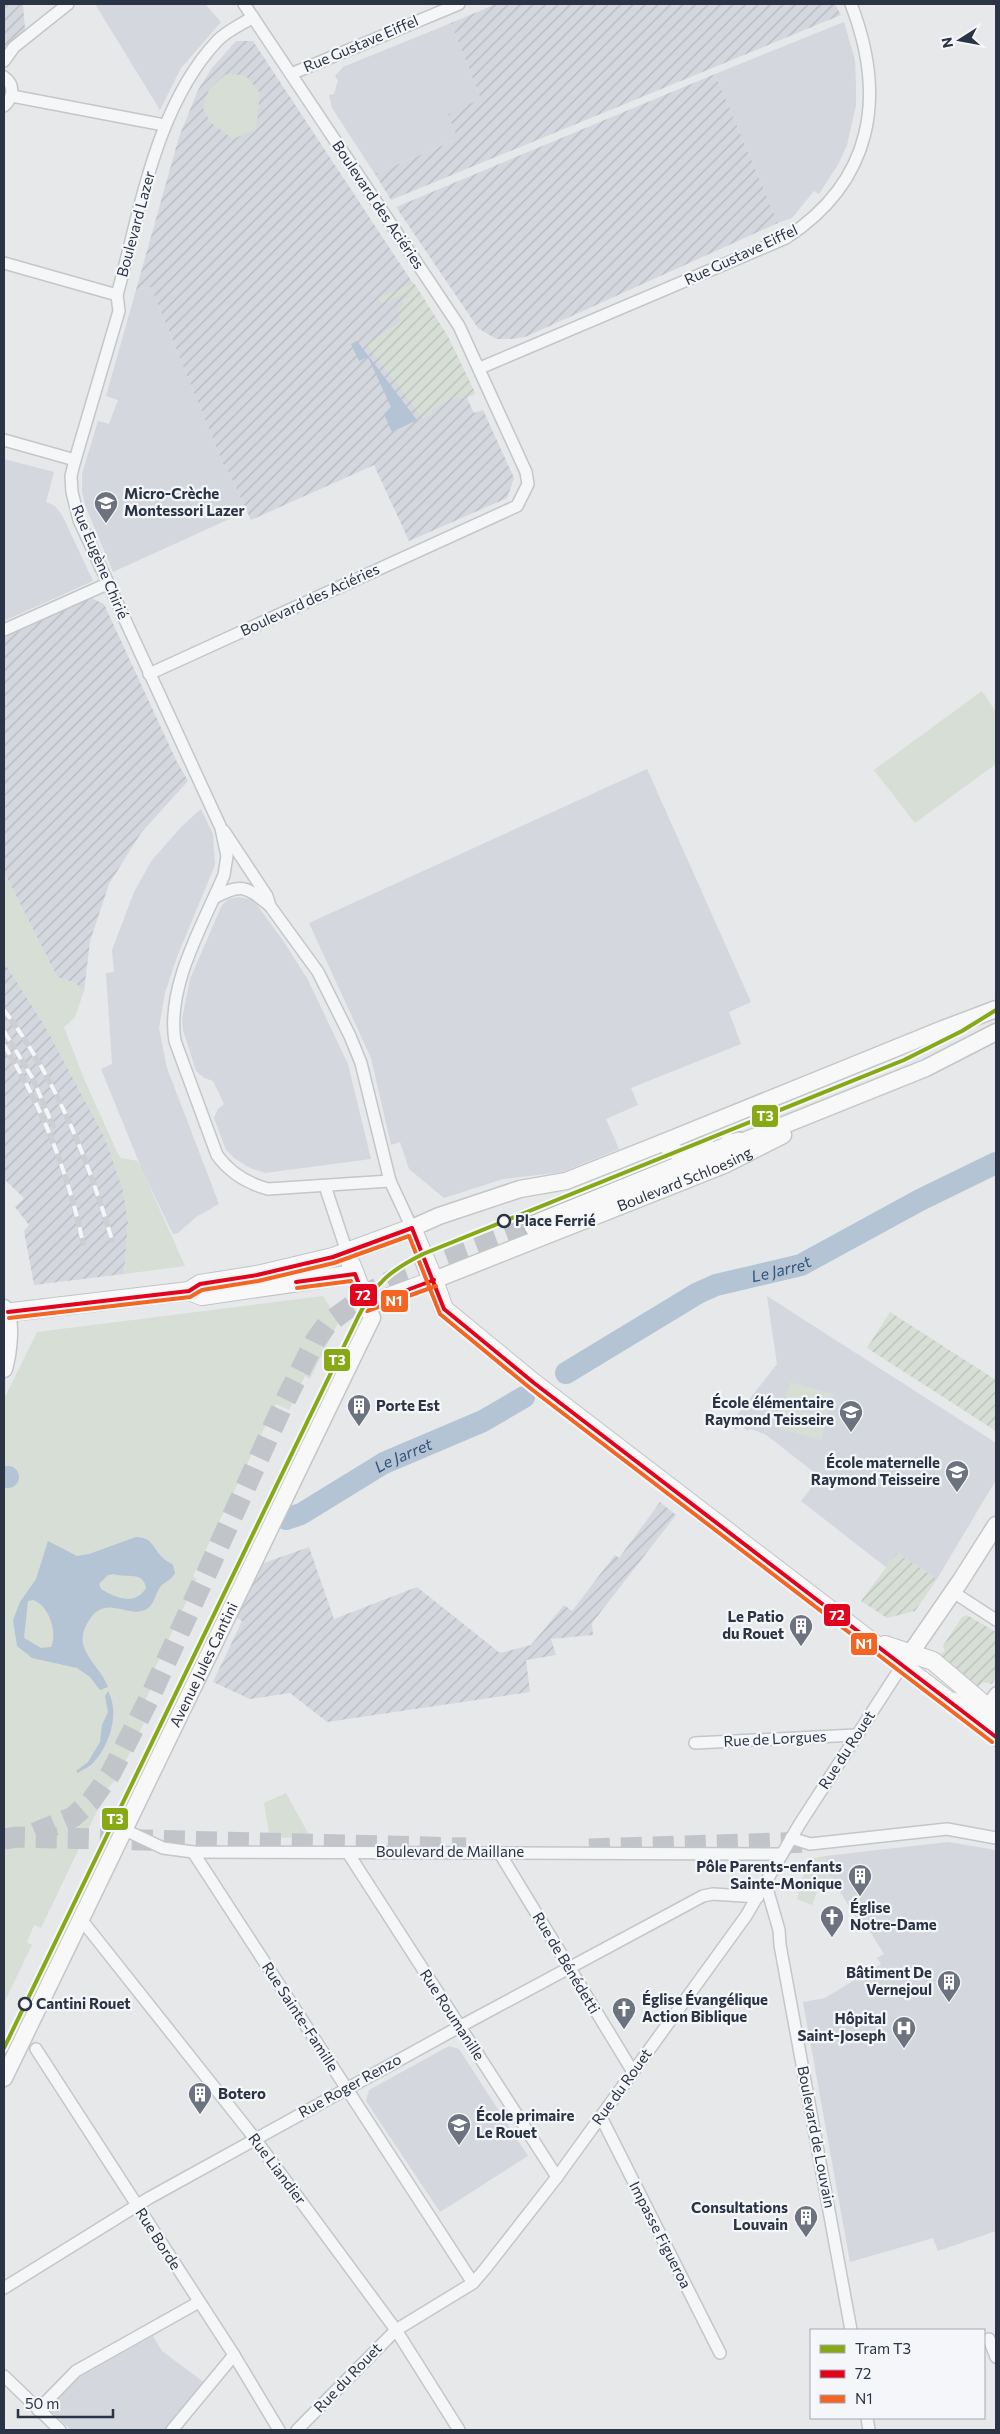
<svg xmlns="http://www.w3.org/2000/svg" width="1000" height="2434" font-family="Commissioner,sans-serif">
<defs>
<pattern id="industrial-furrows" width="10" height="10" patternUnits="userSpaceOnUse" patternTransform="scale(1.25)"><rect width="10" height="10" fill="#d4d7dd"/><path d="M-1 1l2-2M0 10L10 0M9 11l2-2" fill="none" stroke="#b6b9bf"/></pattern>
<pattern id="garden-furrows" width="10" height="10" patternUnits="userSpaceOnUse" patternTransform="scale(1.25)"><rect width="10" height="10" fill="#d6ded6"/><path d="M-1 1l2-2M0 10L10 0M9 11l2-2" fill="none" stroke="#b8bfb9"/></pattern>
</defs>
<rect width="100%" height="100%" fill="#e6e8ea"/>
<g fill="#d4d7dd">
<path d="M95,4H205L221,22L181,68L160,110Z"/>
<path d="M844,22L855,60L856,84V105L847,145L839,163L819,194L814,191L792,218L778,223L715,74Z"/>
<path d="M451,23L481,99L458,139L375,174L332,108L329,95L334,94L338,80L335,76L343,67Z"/>
<path d="M151,287L224,466H226L247,511L113,572L85,505L82,492V474L98,421L109,424L118,400L106,396L136,290Z"/>
<path d="M4,459L54,472L46,502L55,506L62,515L93,581L4,621Z"/>
<path d="M647,769L751,1002L729,1012L741,1044L631,1088L638,1105L606,1119L619,1149L562,1172L503,1179L444,1198L409,1169L400,1142L391,1145L371,1058L309,923Z"/>
<path d="M201,809L213,834L215,865L177,957L165,993L159,1028L167,1068L219,1204L196,1217L178,1233L173,1234L143,1172L101,1069L112,1064L106,973L114,972L112,950L134,892L152,860L182,826Z"/>
<path d="M239,897L249,899L257,905L282,939L308,980L348,1064L371,1159L265,1173L250,1168L234,1158L226,1150L214,1118L218,1109L224,1104L213,1081L204,1078L196,1071L183,1030L182,1019L190,979L222,905L229,899Z"/>
<path d="M767,1296L996,1443V1480L937,1579L897,1553L887,1568L801,1501L815,1483V1473L765,1434L750,1429L748,1431L740,1425L736,1430L730,1424L777,1364Z"/>
<path d="M948,1842L996,1850V2231L938,2251L933,2238L850,2262L803,2002L825,1998L881,1964L877,1958L884,1954L864,1922L860,1924L829,1874L825,1856Z"/>
<path d="M449,2046L459,2049L528,2156L440,2212L366,2101L369,2090Z"/>
<path d="M153,2336L162,2351L205,2383L165,2430H71L49,2409L81,2376Z"/>
</g>
<g fill="url(#industrial-furrows)">
<path d="M4,4H23L25,30L4,47Z"/>
<path d="M496,4H835L841,15L391,200L375,174L458,139L448,114L481,99L451,23Z"/>
<path d="M236,41H253L447,335L475,393L467,398L474,413L483,410L514,478L507,498L409,541L374,465L251,520L226,466H224L151,287L136,290L179,137L198,90L212,68Z"/>
<path d="M715,74L778,223L525,337L513,339H496L478,328L396,207Z"/>
<path d="M91,598L104,604L176,760L188,781L141,833L109,884L90,941L84,991L75,983L57,977L4,872V638Z"/>
<path d="M4,962L45,1026L105,1138L123,1190L128,1222L124,1274L34,1285L24,1231L29,1225L15,1207L24,1198L4,1179Z"/>
<path d="M660,1502L676,1515L592,1623L593,1635L551,1639L556,1655L526,1660L530,1692L327,1722L290,1693L250,1699L213,1682L242,1621L236,1617L261,1564L309,1547L334,1619L417,1587L500,1653L531,1645L564,1605L572,1611L615,1555L619,1558Z"/>
</g>
<g fill="#d6ded6">
<path d="M226,74L245,75L260,93L256,129L233,139L210,122L203,108L209,89Z"/>
<path d="M982,691L996,712V764L915,823L874,770Z"/>
<path d="M4,872L57,977L75,983L84,991L75,1017L64,1027L84,1079L117,1152L121,1158L138,1161L185,1266L124,1274L128,1222L123,1190L105,1138L45,1026L4,962Z"/>
<path d="M323,1296L339,1321L310,1379L305,1376L289,1410L276,1404L193,1576L197,1579L147,1685L151,1688L137,1719L144,1723L118,1777L108,1788L41,1928L34,1925L27,1942L32,1945L4,2003V1399L37,1332Z"/>
<path d="M790,1382L833,1394L827,1415L784,1404Z"/>
<path d="M784,1406L826,1417L822,1440L779,1429Z"/>
<path d="M286,1793L310,1837L270,1838L264,1803Z"/>
<path d="M825,1856L827,1868L832,1879L819,1887L812,1905L797,1899L808,1859Z"/>
</g>
<g fill="url(#garden-furrows)">
<path d="M414,283L447,335L475,393L462,399L457,397L432,409V414L423,419L366,344L401,321L397,310L404,304L402,300L408,296L406,293L382,304L379,298Z"/>
<path d="M890,1312L996,1380V1431L867,1348Z"/>
<path d="M897,1553L937,1579L915,1611L887,1618L861,1601Z"/>
<path d="M967,1615L996,1632V1677L992,1684L983,1682L977,1688L939,1655L945,1650L943,1646L962,1617Z"/>
</g>
<g fill="#b4c4d5" fill-rule="evenodd">
<path d="M357,341L417,420L392,432L384,414L391,407L368,357L359,361L351,344Z"/>
<path d="M136,1537C152,1538 151,1544 160,1555C163,1559 169,1562 173,1565L175,1573C172,1580 166,1581 161,1586C155,1593 155,1604 147,1609C127,1620 106,1592 88,1622C83,1630 81,1638 84,1647C89,1662 102,1671 108,1687L100,1690L90,1677L77,1668L32,1658L17,1646L13,1620L20,1602L36,1579L48,1541L77,1556L89,1554ZM114,1574C127,1579 143,1570 146,1588C135,1606 116,1598 101,1589L99,1584L108,1575ZM33,1600C49,1605 58,1633 51,1647L41,1648L24,1638L28,1601Z"/>
<path d="M108,1691C120,1713 110,1744 94,1762C90,1767 83,1769 78,1773L76,1771L88,1762L100,1742L102,1725L108,1712L105,1696Z"/>
</g>
<g fill="none" stroke-linecap="round" stroke-linejoin="round">
<g stroke="#b4c4d5" stroke-width="22">
<path id="s1" d="M566,1373L698,1293L716,1285L801,1265L920,1200L996,1163"/>
<path d="M4,1477H8"/>
<path id="s2" d="M286,1519L301,1514L384,1463L483,1421L524,1397"/>
</g>
<g stroke="#c1c4c9" stroke-width="21" stroke-dasharray="21 11" stroke-linecap="butt">
<path d="M35,1833L73,1817L91,1801L111,1773L150,1697L283,1405L315,1341L328,1323L372,1291L400,1276L535,1226"/>
<path d="M4,1839L17,1837L466,1848"/>
<path d="M589,1849L810,1842"/>
</g>
<g stroke="#c4c6c8" stroke-width="14">
<g id="street">
<path d="M253,17C242,24 227,31 218,40C155,107 141,209 117,295L119,311L75,460L71,476L72,492L79,520L221,828L227,856L224,875C203,925 166,986 175,1041L217,1155C230,1173 246,1183 268,1189L390,1181"/>
<path d="M4,61L14,47L68,4"/>
<path d="M291,74L459,4"/>
<path d="M4,77C15,85 14,97 4,106"/>
<path d="M12,96L164,125"/>
<path d="M4,263L117,295"/>
<path d="M480,368L786,238C873,181 887,97 851,4"/>
<path d="M4,440L75,460"/>
<path d="M4,630L107,584"/>
<path d="M149,674L517,506L528,484L526,472L459,326L244,4"/>
<path d="M224,831L267,896L270,906L318,972L350,1036L361,1063L390,1181L412,1228"/>
<path d="M214,898C241,883 246,886 269,905"/>
<path d="M325,1186L347,1252"/>
<path d="M953,1592L996,1620"/>
<path d="M954,1698L976,1707L986,1706L996,1693"/>
<path d="M695,1743L855,1735"/>
<path d="M123,1829L163,1848L193,1852L782,1854"/>
<path d="M791,1838L810,1844L947,1829L996,1838"/>
<path d="M193,1852L473,2283"/>
<path d="M499,1852L633,2072"/>
<path d="M348,1853L557,2177"/>
<path d="M766,1885L779,1930L780,1945L851,2330"/>
<path d="M80,1918L249,2131L396,2330L459,2430"/>
<path d="M36,2049L234,2355L279,2430"/>
<path d="M601,2117L720,2353"/>
<path d="M4,2288L149,2198L459,2027L703,1896L713,1894L758,1897"/>
<path d="M989,2339L996,2357"/>
<path d="M4,2376L60,2430"/>
<path d="M38,2410L76,2371L199,2302"/>
<path d="M867,2418L869,2430"/>
<path d="M172,2430L234,2355"/>
<path d="M297,2430L396,2330L473,2283L485,2269L557,2177L746,1916L799,1825L903,1664"/>
</g>
</g>
<g stroke="#c4c6c8" stroke-width="19">
<g id="secondary">
<path d="M729,1142L739,1143L926,1068L996,1032"/>
<path d="M662,1143L943,1029L996,1009"/>
<path d="M412,1228L439,1216L520,1189L566,1181L662,1143L681,1155L706,1145"/>
<path id="s3" d="M434,1280L724,1165L783,1135"/>
<path d="M4,1308C13,1319 8,1355 4,1369"/>
<path d="M903,1664L961,1580L996,1525"/>
<path id="s4" d="M4,2078L364,1334L372,1318L367,1305"/>
</g>
</g>
<g stroke="#c2c5c8" stroke-width="20">
<g id="primary">
<path d="M351,1264L367,1305L434,1280"/>
<path d="M189,1291L200,1284L257,1275L333,1257L412,1228L434,1280L444,1309L534,1383L996,1737"/>
<path d="M4,1313L189,1291L202,1296L355,1274"/>
<path d="M885,1645L933,1661L986,1706L996,1725"/>
</g>
</g>
<g stroke="#b8bbbf" stroke-width="24">
<path id="highway" d="M535,1226L739,1143"/>
</g>
<use href="#street" stroke="#f5f6f7" stroke-width="11"/>
<use href="#secondary" stroke="#f8f8f8" stroke-width="16"/>
<use href="#primary" stroke="#f8f8f8" stroke-width="18"/>
<use href="#highway" stroke="#f8f8f8" stroke-width="21"/>
<g stroke="#cecfd2" stroke-width="5.5">
<g id="rail">
<path d="M4,1010C56,1079 88,1159 112,1240"/>
<path d="M4,1031L33,1079L53,1126"/>
<path d="M4,1045C42,1106 68,1172 83,1243"/>
</g>
</g>
<use href="#rail" stroke="#f4f6f9" stroke-width="4" stroke-dasharray="11" stroke-linecap="butt"/>
<g stroke="#f4f6f9" stroke-width="8">
<g id="bus-1">
<path d="M296,1282L355,1274L367,1305L434,1280"/>
<path d="M8,1312L189,1291L200,1284L257,1275L333,1257L412,1228L444,1309L534,1383L996,1737"/>
</g>
</g>
<g stroke="#f4f6f9" stroke-width="8">
<g id="bus-2">
<path d="M297,1288L351,1281L361,1308L367,1311L436,1286"/>
<path d="M9,1318L190,1297L202,1290L258,1281L334,1263L409,1236L440,1314L530,1388L992,1742"/>
</g>
</g>
<use href="#bus-1" stroke="#e2031d" stroke-width="4"/>
<use href="#bus-2" stroke="#f26522" stroke-width="4"/>
<g stroke="#f4f6f9" stroke-width="8">
<path id="tram-1" d="M4,2048L359,1315C376,1282 391,1270 423,1254L904,1060L962,1031L996,1010"/>
</g>
<use href="#tram-1" stroke="#86a915" stroke-width="4"/>
</g>
<defs>
<g id="school-pin" transform="scale(1.25)"><path d="M0 17L-7.5 6A9.5 9.5 0 1 1 7.5 6Z" fill="#6c737f" stroke="#f4f6f9"/><path d="M0-5L7-2L0 1L-7-2ZM-4 1L0 2.5L4 1V4Q0 6-4 4Z" fill="#fff"/></g>
<g id="building-pin" transform="scale(1.25)"><path d="M0 17L-7.5 6A9.5 9.5 0 1 1 7.5 6Z" fill="#6c737f" stroke="#f4f6f9"/><path d="M-4-6H4V6H1V3H-1V6H-4ZM-2.5-4.3h1.7v1.8h-1.7ZM.8-4.3h1.7v1.8H.8ZM-2.5-1h1.7V.8h-1.7ZM.8-1h1.7V.8H.8Z" fill="#fff"/></g>
<g id="church-pin" transform="scale(1.25)"><path d="M0 17L-7.5 6A9.5 9.5 0 1 1 7.5 6Z" fill="#6c737f" stroke="#f4f6f9"/><path d="M-1.2-6h2.4v3.5h3.3v2.4h-3.3V6h-2.4V-.1h-3.3v-2.4h3.3Z" fill="#fff"/></g>
<g id="hospital-pin" transform="scale(1.25)"><path d="M0 17L-7.5 6A9.5 9.5 0 1 1 7.5 6Z" fill="#6c737f" stroke="#f4f6f9"/><path d="M-5-5h3v3.5h4V-5h3V5h-3V1.5h-4V5h-3Z" fill="#fff"/></g>
</defs>
<g fill-rule="evenodd">
<use href="#school-pin" x="106" y="503"/>
<use href="#building-pin" x="359" y="1406"/>
<use href="#school-pin" x="851" y="1412"/>
<use href="#school-pin" x="957" y="1472"/>
<use href="#building-pin" x="801" y="1626"/>
<use href="#building-pin" x="860" y="1876"/>
<use href="#church-pin" x="832" y="1917"/>
<use href="#building-pin" x="949" y="1982"/>
<use href="#church-pin" x="624" y="2009"/>
<use href="#hospital-pin" x="904" y="2028"/>
<use href="#building-pin" x="200" y="2094"/>
<use href="#school-pin" x="459" y="2125"/>
<use href="#building-pin" x="806" y="2217"/>
</g>
<g fill="#f4f6f9" stroke="#2b3445" stroke-width="2.5">
<circle cx="504" cy="1221" r="6"/>
<circle cx="25" cy="2004" r="6"/>
</g>
<g text-anchor="middle" stroke-width="4.5" stroke-linejoin="round" paint-order="stroke">
<g font-size="15" fill="#2b3445" stroke="#f4f6f9">
<text transform="translate(361 44) rotate(-23)" y="5">Rue Gustave Eiffel</text>
<text transform="translate(378 205) rotate(56)" y="5">Boulevard des Aciéries</text>
<text transform="translate(136 224) rotate(-75)" y="5">Boulevard Lazer</text>
<text transform="translate(741 255) rotate(-25)" y="5">Rue Gustave Eiffel</text>
<text transform="translate(100 562) rotate(67)" y="5">Rue Eugène Chirié</text>
<text transform="translate(310 600) rotate(-25)" y="5">Boulevard des Aciéries</text>
<text dy="5" stroke="none"><textPath href="#s3" startOffset="270">Boulevard Schloesing</textPath></text>
<text dy="5" stroke="none"><textPath href="#s4" startOffset="459">Avenue Jules Cantini</textPath></text>
<text transform="translate(775 1739) rotate(-3)" y="5">Rue de Lorgues</text>
<text transform="translate(847 1750) rotate(-57)" y="5">Rue du Rouet</text>
<text x="450" y="1857">Boulevard de Maillane</text>
<text transform="translate(566 1963) rotate(59)" y="5">Rue de Bénédetti</text>
<text transform="translate(452 2015) rotate(57)" y="5">Rue Roumanille</text>
<text transform="translate(300 2017) rotate(57)" y="5">Rue Sainte-Famille</text>
<text transform="translate(350 2086) rotate(-29)" y="5">Rue Roger Renzo</text>
<text transform="translate(622 2087) rotate(-54)" y="5">Rue du Rouet</text>
<text transform="translate(816 2137) rotate(79)" y="5">Boulevard de Louvain</text>
<text transform="translate(277 2169) rotate(53)" y="5">Rue Liandier</text>
<text transform="translate(660 2235) rotate(63)" y="5">Impasse Figueroa</text>
<text transform="translate(158 2239) rotate(57)" y="5">Rue Borde</text>
<text transform="translate(348 2378) rotate(-46)" y="5">Rue du Rouet</text>
</g>
<g font-size="15" font-weight="bold" fill="#2b3445" stroke="#f4f6f9" text-anchor="end">
<text x="124" y="499" text-anchor="start">Micro-Crèche<tspan x="124" dy="17">Montessori Lazer</tspan></text>
<text x="834" y="1408">École élémentaire<tspan x="834" dy="17">Raymond Teisseire</tspan></text>
<text x="376" y="1411" text-anchor="start">Porte Est</text>
<text x="940" y="1468">École maternelle<tspan x="940" dy="17">Raymond Teisseire</tspan></text>
<text x="784" y="1622">Le Patio<tspan x="784" dy="17">du Rouet</tspan></text>
<text x="842" y="1872">Pôle Parents-enfants<tspan x="842" dy="17">Sainte-Monique</tspan></text>
<text x="850" y="1913" text-anchor="start">Église<tspan x="850" dy="17">Notre-Dame</tspan></text>
<text x="932" y="1978">Bâtiment De<tspan x="932" dy="17">Vernejoul</tspan></text>
<text x="642" y="2005" text-anchor="start">Église Évangélique<tspan x="642" dy="17">Action Biblique</tspan></text>
<text x="886" y="2024">Hôpital<tspan x="886" dy="17">Saint-Joseph</tspan></text>
<text x="218" y="2099" text-anchor="start">Botero</text>
<text x="476" y="2121" text-anchor="start">École primaire<tspan x="476" dy="17">Le Rouet</tspan></text>
<text x="788" y="2213">Consultations<tspan x="788" dy="17">Louvain</tspan></text>
</g>
<g font-size="15" font-weight="bold" fill="#2b3445" stroke="#f4f6f9" text-anchor="start">
<text x="515" y="1226">Place Ferrié</text>
<text x="36" y="2009">Cantini Rouet</text>
</g>
<g font-size="16" font-style="italic" fill="#34527a" stroke="#f4f6f9">
<text dy="6" stroke="none"><textPath href="#s1" startOffset="241">Le Jarret</textPath></text>
<text dy="6" stroke="none"><textPath href="#s2" startOffset="134">Le Jarret</textPath></text>
</g>
</g>
<g stroke="#f4f6f9" stroke-width="2">
<rect x="751" y="1104" width="28" height="24" rx="5" fill="#86a915"/>
<rect x="349" y="1283" width="29" height="24" rx="5" fill="#e2031d"/>
<rect x="380" y="1289" width="29" height="24" rx="5" fill="#f26522"/>
<rect x="323" y="1348" width="28" height="24" rx="5" fill="#86a915"/>
<rect x="823" y="1603" width="28" height="24" rx="5" fill="#e2031d"/>
<rect x="850" y="1632" width="28" height="24" rx="5" fill="#f26522"/>
<rect x="101" y="1807" width="28" height="24" rx="5" fill="#86a915"/>
</g>
<g font-size="14" text-anchor="middle" font-weight="bold" fill="#fff">
<text x="765" y="1121">T3</text>
<text x="363" y="1300">72</text>
<text x="394" y="1306">N1</text>
<text x="337" y="1365">T3</text>
<text x="837" y="1620">72</text>
<text x="864" y="1649">N1</text>
<text x="115" y="1824">T3</text>
</g>
<rect width="1000" height="2434" fill="none" stroke="#2b3445" stroke-width="10"/>
<rect x="810" y="2329" width="175" height="90" fill="#f4f6f9" stroke="#a4a8b1"/>
<rect x="820" y="2345" width="25" height="8" fill="#86a915" stroke="#a4a8b1"/>
<text x="855" y="2354" font-size="15" fill="#2b3445">Tram T3</text>
<rect x="820" y="2370" width="25" height="8" fill="#e2031d" stroke="#a4a8b1"/>
<text x="855" y="2379" font-size="15" fill="#2b3445">72</text>
<rect x="820" y="2395" width="25" height="8" fill="#f26522" stroke="#a4a8b1"/>
<text x="855" y="2404" font-size="15" fill="#2b3445">N1</text>
<g transform="translate(960 40) rotate(259)" stroke="#f4f6f9" stroke-width="4" paint-order="stroke">
<path d="M0-4L9 19L0 12L-9 19Z" fill="#2b3445"/>
<text y="-8" font-size="14" font-weight="bold" text-anchor="middle" fill="#2b3445">N</text>
</g>
<path d="M18 2409v8h95v-8" fill="none" stroke="#2b3445" stroke-width="2.5"/>
<text x="25" y="2409" font-size="15" fill="#2b3445" stroke="#f4f6f9" stroke-width="4" paint-order="stroke">50 m</text>
</svg>
